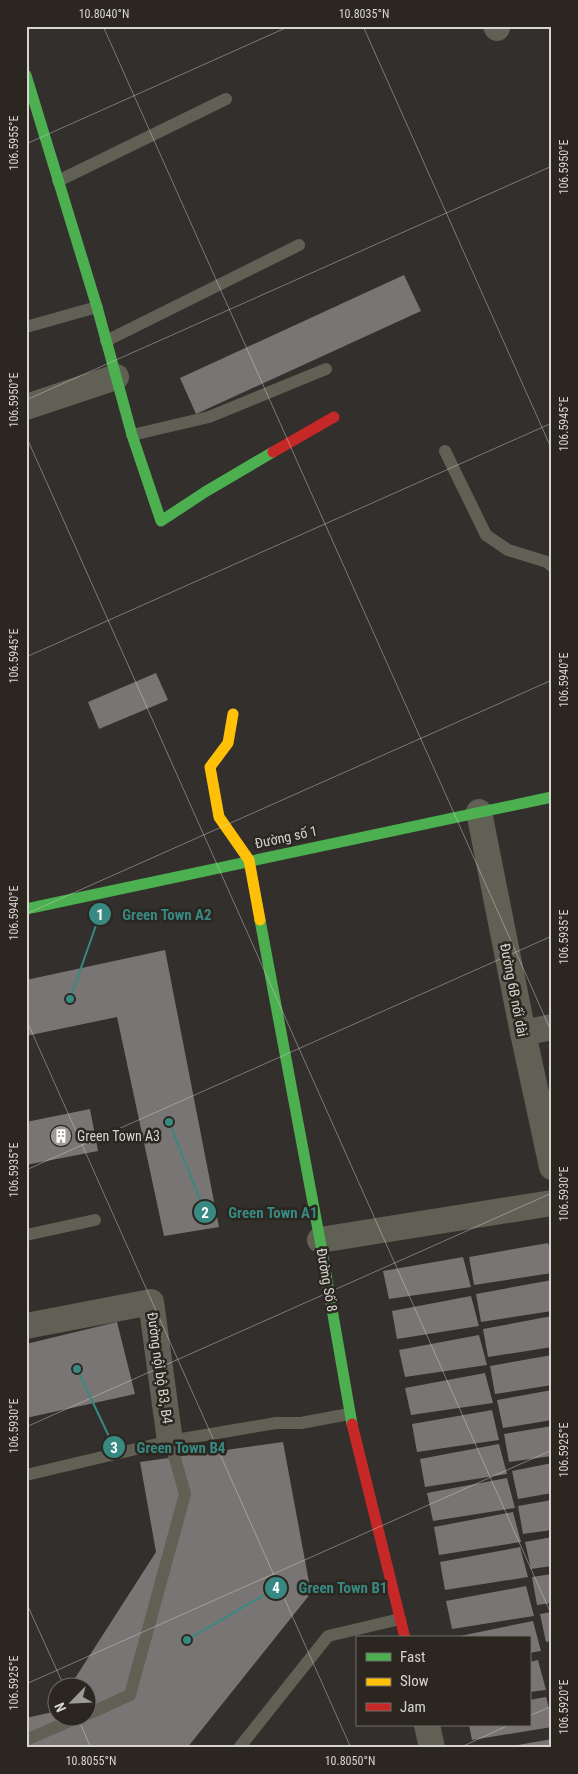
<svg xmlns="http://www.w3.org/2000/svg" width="578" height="1774" font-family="'Roboto Condensed',sans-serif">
<rect width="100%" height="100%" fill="#322f2c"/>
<g fill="#787574">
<path d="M404,275L421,311L196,414L180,378Z"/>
<path d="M156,673L168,700L99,729L88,702Z"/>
<path d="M165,950L219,1227L164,1236L117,1017L26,1036V980Z"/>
<path d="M90,1109L98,1151L26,1165V1122Z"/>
<path d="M548,1243L552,1256V1273L474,1285L469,1257Z"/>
<path d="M463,1257L471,1287L389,1299L383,1271Z"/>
<path d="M552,1280V1311L481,1322L476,1294Z"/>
<path d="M471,1296L479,1326L397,1339L392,1311Z"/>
<path d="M552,1316V1347L488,1357L483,1329Z"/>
<path d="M117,1322L135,1394L26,1418V1344Z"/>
<path d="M479,1335L487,1365L405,1377L399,1350Z"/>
<path d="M552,1355V1385L495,1394L490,1366Z"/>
<path d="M485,1373L493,1403L411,1415L405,1388Z"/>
<path d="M552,1390V1420L503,1428L497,1400Z"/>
<path d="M492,1410L499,1440L417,1452L412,1424Z"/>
<path d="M552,1426V1456L509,1462L504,1434Z"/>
<path d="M283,1442L311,1593L187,1748H26V1718L53,1712L58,1705V1716H88V1686H70L156,1552L140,1462Z"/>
<path d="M499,1444L507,1474L425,1487L420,1459Z"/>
<path d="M552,1463V1493L518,1499L512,1471Z"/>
<path d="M507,1478L515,1508L433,1521L427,1493Z"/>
<path d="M552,1500V1530L523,1534L518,1506Z"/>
<path d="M513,1512L521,1542L439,1555L434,1527Z"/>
<path d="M552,1537V1566L531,1569L525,1542Z"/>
<path d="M520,1547L528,1577L445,1590L440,1562Z"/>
<path d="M552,1574V1603L537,1605L532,1577Z"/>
<path d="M526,1586L534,1616L452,1629L446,1601Z"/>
<path d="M552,1612V1641L546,1642L540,1614Z"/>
<path d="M533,1621L541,1651L529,1653V1638H450Z"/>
<path d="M538,1660L546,1690L529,1692V1662Z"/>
<path d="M546,1697L552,1719V1727L472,1740L469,1725H529V1700Z"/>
<path d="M552,1739V1748H507V1747Z"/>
</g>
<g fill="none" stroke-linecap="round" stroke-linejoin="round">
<g stroke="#606055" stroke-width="12">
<path d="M58,181L226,99"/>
<path d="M26,327L97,307"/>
<path d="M106,341L299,245"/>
<path d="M132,435L209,417L326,369"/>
<path d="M445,451L486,535L508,550L547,562L552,566"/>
<path d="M26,1235L95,1220"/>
<path d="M26,1475L170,1441L276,1423H301L349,1414"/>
<path d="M88,1714L130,1695L185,1494L170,1441"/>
<path d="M26,1740L81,1716"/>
<path d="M239,1748L328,1636L400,1619"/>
</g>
<g stroke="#606055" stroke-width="26">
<path d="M496,26L497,28"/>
<path d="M26,407L116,377"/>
<path d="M479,812L523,1033L552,1167"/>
<path d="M523,1033L552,1027"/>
<path d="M320,1240L552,1203"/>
<path d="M26,1326L151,1302L170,1441"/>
<path d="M427,1725L432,1748"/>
</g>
<g stroke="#4caf50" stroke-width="11">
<path d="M26,75L97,307L132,435L161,521L205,492L273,452"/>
<path d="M26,909L552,797"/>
<path d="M260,920L320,1240L352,1424"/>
</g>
<path stroke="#ffc107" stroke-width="11" d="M233,714L228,743L210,767L219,817L249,860L260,920"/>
<g stroke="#c62828" stroke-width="11">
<path d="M273,452L334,417"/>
<path d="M352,1424L405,1638"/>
</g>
</g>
<path fill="none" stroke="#d8d5d0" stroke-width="1" stroke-opacity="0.45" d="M103,26L552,1033M363,26L552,450M26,144L290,26M26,400L552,166M26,436L552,1616M26,657L552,423M26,914L552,680M26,1019L351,1748M26,1170L552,936M26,1427L552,1193M26,1602L64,1686M26,1684L552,1450M77,1716L91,1748M529,1716L552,1706M459,1748L509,1725"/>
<defs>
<g id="building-disc" transform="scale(1.125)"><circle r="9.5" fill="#9e9b97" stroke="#2b2620"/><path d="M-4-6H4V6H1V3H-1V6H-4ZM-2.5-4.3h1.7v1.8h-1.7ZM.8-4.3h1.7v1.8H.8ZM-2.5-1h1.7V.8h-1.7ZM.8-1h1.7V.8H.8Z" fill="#fff"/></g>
</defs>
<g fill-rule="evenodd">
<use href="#building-disc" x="61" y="1136"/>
</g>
<g text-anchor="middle" stroke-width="5" stroke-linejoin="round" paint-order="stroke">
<g font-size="14" fill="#d8d5d0" stroke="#2b2620">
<text transform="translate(286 837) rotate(-12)" y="5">Đường số 1</text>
<text transform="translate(514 990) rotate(79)" y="5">Đường 6B nối dài</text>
<text transform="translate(327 1280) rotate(80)" y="5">Đường Số 8</text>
<text transform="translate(160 1368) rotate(82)" y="5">Đường nội bộ B3, B4</text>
</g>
<g font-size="14" fill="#d8d5d0" stroke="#2b2620" text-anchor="start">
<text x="77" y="1141">Green Town A3</text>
</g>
</g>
<path fill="none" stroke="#378982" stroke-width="2" d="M70 999L100 914M169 1122L205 1212M77 1369L114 1447M187 1640L276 1588"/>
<g fill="#378982" stroke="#2b2620" stroke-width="2">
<circle cx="70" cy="999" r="5"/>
<circle cx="169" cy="1122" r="5"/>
<circle cx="77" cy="1369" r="5"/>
<circle cx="187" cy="1640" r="5"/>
<circle cx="100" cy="914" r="12"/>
<circle cx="205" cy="1212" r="12"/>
<circle cx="114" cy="1447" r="12"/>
<circle cx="276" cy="1588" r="12"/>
</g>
<g font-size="15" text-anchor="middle" font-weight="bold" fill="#fff">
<text x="100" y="920">1</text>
<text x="205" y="1218">2</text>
<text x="114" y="1453">3</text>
<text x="276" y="1593">4</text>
</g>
<g font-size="15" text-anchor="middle" font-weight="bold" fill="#378982" stroke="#2b2620" stroke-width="5" stroke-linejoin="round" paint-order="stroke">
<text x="167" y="920">Green Town A2</text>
<text x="273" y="1218">Green Town A1</text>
<text x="181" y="1453">Green Town B4</text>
<text x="343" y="1593">Green Town B1</text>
</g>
<rect width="578" height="1774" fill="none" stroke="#2b2620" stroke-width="55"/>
<rect x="356" y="1636" width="175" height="90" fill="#2b2620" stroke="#706c66"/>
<rect x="366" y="1653" width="25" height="8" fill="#4caf50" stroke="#706c66"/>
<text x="400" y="1662" font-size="15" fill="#d8d5d0">Fast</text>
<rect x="366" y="1678" width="25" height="8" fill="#ffc107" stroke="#706c66"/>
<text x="400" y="1686" font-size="15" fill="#d8d5d0">Slow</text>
<rect x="366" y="1703" width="25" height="8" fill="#c62828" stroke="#706c66"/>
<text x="400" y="1712" font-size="15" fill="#d8d5d0">Jam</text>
<g transform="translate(72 1702) rotate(246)"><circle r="24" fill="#2b2620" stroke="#706c66"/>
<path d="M0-4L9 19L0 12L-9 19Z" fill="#9e9b97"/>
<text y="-8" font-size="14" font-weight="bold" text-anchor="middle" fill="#d8d5d0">N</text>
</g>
<rect x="28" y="28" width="522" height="1718" fill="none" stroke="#d8d5d0" stroke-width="2"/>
<g font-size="12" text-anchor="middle" fill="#d8d5d0">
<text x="104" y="18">10.8040°N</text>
<text x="364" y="18">10.8035°N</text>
<text transform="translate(14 143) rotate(-90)" y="4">106.5955°E</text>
<text transform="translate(564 167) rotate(-90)" y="4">106.5950°E</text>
<text transform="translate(14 400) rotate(-90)" y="4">106.5950°E</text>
<text transform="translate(564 424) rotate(-90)" y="4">106.5945°E</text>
<text transform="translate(14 656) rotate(-90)" y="4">106.5945°E</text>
<text transform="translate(564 680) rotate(-90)" y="4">106.5940°E</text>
<text transform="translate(14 913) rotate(-90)" y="4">106.5940°E</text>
<text transform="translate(564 937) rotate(-90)" y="4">106.5935°E</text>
<text transform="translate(14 1170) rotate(-90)" y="4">106.5935°E</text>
<text transform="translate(564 1194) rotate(-90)" y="4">106.5930°E</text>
<text transform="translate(14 1426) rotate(-90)" y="4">106.5930°E</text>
<text transform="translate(564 1450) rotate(-90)" y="4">106.5925°E</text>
<text transform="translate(14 1683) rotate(-90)" y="4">106.5925°E</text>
<text transform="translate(564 1707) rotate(-90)" y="4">106.5920°E</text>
<text x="91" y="1765">10.8055°N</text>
<text x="350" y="1765">10.8050°N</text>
</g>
</svg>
